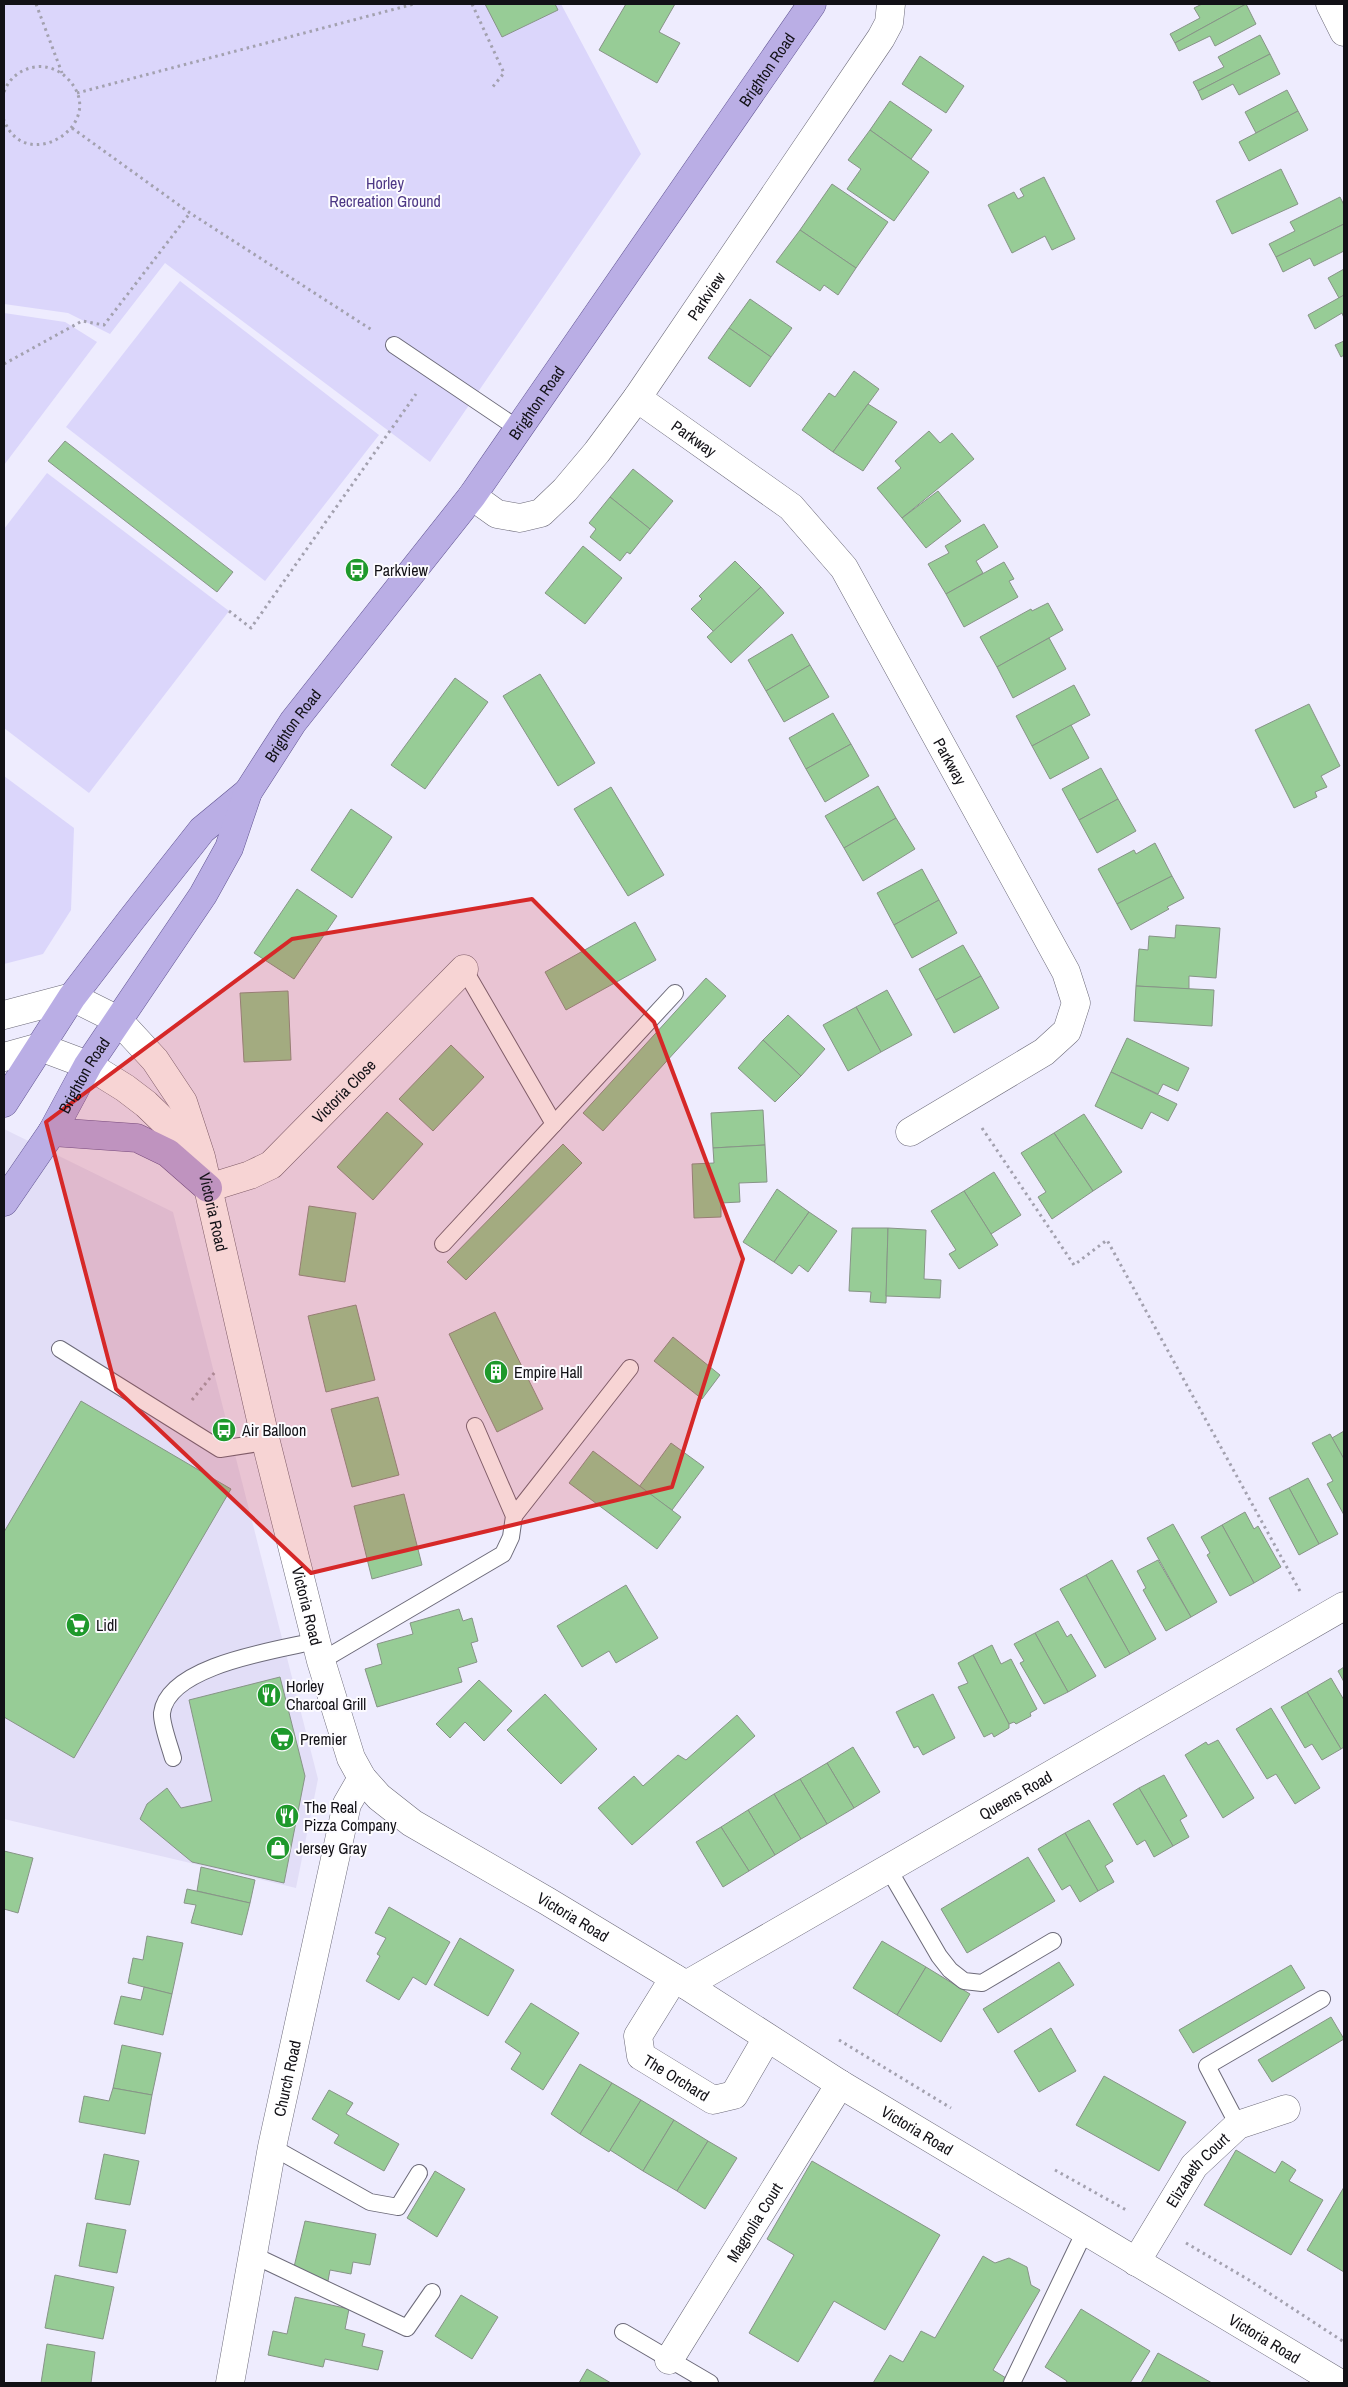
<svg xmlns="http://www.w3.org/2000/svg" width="1348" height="2387" font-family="'Archivo Narrow',sans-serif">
<rect width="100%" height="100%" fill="#eeecfe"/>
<path fill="#e2def7" d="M4,1129L173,1212L318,1779L296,1888L4,1819Z"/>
<g fill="#dbd6fb">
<path d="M4,4H561L641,154L430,462L165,263L110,334L68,313L4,304Z"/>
<path d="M180,281L379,435L265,581L66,427Z"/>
<path d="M4,313L65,322L97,342L4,465Z"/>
<path d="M47,473L229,611L89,793L4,728V529Z"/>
<path d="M4,776L74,828L71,910L43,954L4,964Z"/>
</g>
<g fill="#97cc96" stroke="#879487">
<path d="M485,4H555L558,10L502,37Z"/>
<path d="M626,4H675L659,32L680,43L657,83L599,50Z"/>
<path d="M1202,4H1246L1175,43L1170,34L1200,18L1194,8Z"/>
<path d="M1246,4L1256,24L1215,46L1210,36L1179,51L1175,43Z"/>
<path d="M1260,35L1270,54L1198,91L1193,82L1224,67L1218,57Z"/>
<path d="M1270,54L1280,74L1239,95L1233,84L1202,100L1198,91Z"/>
<path d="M920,56L964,86L946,113L902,84Z"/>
<path d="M1287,90L1298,111L1256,133L1245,112Z"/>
<path d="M890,101L932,130L911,159L870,130Z"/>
<path d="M1298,111L1308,130L1249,161L1239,142Z"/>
<path d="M870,130L929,172L894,221L847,189L861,169L848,160Z"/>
<path d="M1281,169L1298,204L1232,234L1216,201Z"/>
<path d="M1044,177L1075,239L1052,250L1045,236L1012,253L988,205L1014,192L1018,199L1024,196L1020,189Z"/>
<path d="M832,184L888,222L856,268L800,230Z"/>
<path d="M1340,197L1344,205V224L1276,257L1269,244L1295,231L1290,222Z"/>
<path d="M1344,224V251L1314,266L1310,258L1283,272L1276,257Z"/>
<path d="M800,230L856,268L838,295L824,285L820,291L776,262Z"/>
<path d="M1344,269V295L1339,298L1328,278Z"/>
<path d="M1344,295V318L1342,313L1315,329L1308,315Z"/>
<path d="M750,299L792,328L771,357L729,328Z"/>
<path d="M729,328L771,357L750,387L708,358Z"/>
<path d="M1344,341V355L1341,357L1335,345Z"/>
<path d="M854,371L879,389L833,452L802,430L829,393L835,397Z"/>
<path d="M868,404L897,422L863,471L833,452Z"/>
<path d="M929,431L940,443L952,433L974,459L902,518L877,488L901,468L895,461Z"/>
<path d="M65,441L233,572L217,592L48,461Z"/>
<path d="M633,469L673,501L650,529L610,497Z"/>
<path d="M938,491L961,521L926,548L902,518Z"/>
<path d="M610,497L650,529L630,554L627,552L620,561L590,537L596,529L589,523Z"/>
<path d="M984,524L998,547L976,561L983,573L946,594L928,564L949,553L945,546Z"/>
<path d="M583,546L622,578L585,624L545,593Z"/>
<path d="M735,561L761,587L714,632L691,609L702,599L699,596Z"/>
<path d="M1004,562L1014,579L1009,581L1018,597L964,627L946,594Z"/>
<path d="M761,587L784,613L731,663L707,637Z"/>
<path d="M1048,603L1063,630L997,667L980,637L1031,609L1032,611Z"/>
<path d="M792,634L810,665L766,691L748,660Z"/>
<path d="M1049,638L1066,669L1013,698L997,667Z"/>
<path d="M810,665L829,697L784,722L766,691Z"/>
<path d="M540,674L595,763L558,786L503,696Z"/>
<path d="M455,678L488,702L425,789L391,765Z"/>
<path d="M1074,685L1090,715L1032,746L1016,716Z"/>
<path d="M1309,704L1340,766L1321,776L1327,787L1315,792L1317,797L1294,808L1255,730Z"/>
<path d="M833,713L851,744L806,769L789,738Z"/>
<path d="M1071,725L1089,758L1050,779L1032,746Z"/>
<path d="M851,744L869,776L825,802L806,769Z"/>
<path d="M1101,768L1118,799L1079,820L1062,789Z"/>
<path d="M878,786L896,818L844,848L825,816Z"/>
<path d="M611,787L664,875L628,896L574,809Z"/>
<path d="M1118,799L1136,831L1097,853L1079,820Z"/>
<path d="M351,809L392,837L352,898L311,870Z"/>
<path d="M896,818L915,849L863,881L844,848Z"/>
<path d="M1155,843L1172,876L1117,904L1098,869L1134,850L1136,854Z"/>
<path d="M922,869L939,900L894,925L877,893Z"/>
<path d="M1172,876L1184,898L1167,907L1169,909L1131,930L1117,904Z"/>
<path d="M297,889L337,916L294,979L254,953Z"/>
<path d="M939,900L957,933L912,958L894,925Z"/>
<path d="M635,922L656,960L566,1010L545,972Z"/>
<path d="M1176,925L1220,928L1216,978L1189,976V989L1136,986L1139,949L1148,950L1149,936L1175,938Z"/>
<path d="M963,945L981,976L936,1000L919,969Z"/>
<path d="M981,976L999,1008L954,1033L936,1000Z"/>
<path d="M706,978L726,996L603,1131L583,1113Z"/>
<path d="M1136,986L1214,990L1212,1026L1134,1021Z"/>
<path d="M887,990L912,1035L881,1052L856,1007Z"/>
<path d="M288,991L291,1060L244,1062L240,993Z"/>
<path d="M856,1007L881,1052L848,1071L823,1025Z"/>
<path d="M788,1015L825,1049L801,1076L763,1040Z"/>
<path d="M1127,1038L1189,1068L1178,1091L1163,1084L1158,1094L1111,1072Z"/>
<path d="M763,1040L801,1076L775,1102L738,1068Z"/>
<path d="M451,1045L484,1077L433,1131L399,1099Z"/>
<path d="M1111,1072L1177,1104L1168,1121L1151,1112L1142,1129L1095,1106Z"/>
<path d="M763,1110L765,1145L713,1148L711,1113Z"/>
<path d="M387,1112L423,1144L373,1200L337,1167Z"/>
<path d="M1084,1114L1122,1172L1093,1191L1054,1133Z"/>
<path d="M1054,1133L1093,1191L1052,1219L1038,1197L1046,1192L1021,1153Z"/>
<path d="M563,1144L582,1163L466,1280L447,1262Z"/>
<path d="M765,1145L767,1182L739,1183L740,1202L721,1203V1217L694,1218L692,1164L714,1163L713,1148Z"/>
<path d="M994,1172L1021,1215L991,1234L964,1191Z"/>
<path d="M777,1189L809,1212L774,1262L743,1242Z"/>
<path d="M964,1191L998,1245L959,1269L949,1254L956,1250L931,1211Z"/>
<path d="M309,1206L356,1213L345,1282L299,1275Z"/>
<path d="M809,1212L837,1231L808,1272L799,1265L792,1274L774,1262Z"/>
<path d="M852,1228H888L886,1303L870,1302L871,1292L849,1291Z"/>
<path d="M888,1228L926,1230L924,1279L941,1280L940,1298L886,1296Z"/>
<path d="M356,1305L375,1380L326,1392L308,1316Z"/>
<path d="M495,1312L543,1409L497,1432L449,1334Z"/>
<path d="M673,1337L720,1375L702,1399L654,1361Z"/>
<path d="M378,1397L399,1475L352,1487L331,1409Z"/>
<path d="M81,1401L231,1489L74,1758L4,1717V1532Z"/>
<path d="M1344,1431V1459L1332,1438Z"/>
<path d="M1330,1434L1344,1459V1515L1327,1484L1333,1481L1312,1443Z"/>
<path d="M671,1443L704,1467L672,1510L639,1487Z"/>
<path d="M593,1451L681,1517L657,1549L569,1483Z"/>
<path d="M1308,1478L1338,1534L1319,1544L1289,1488Z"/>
<path d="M1289,1488L1319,1544L1299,1555L1269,1498Z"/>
<path d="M404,1494L422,1565L372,1579L354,1506Z"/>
<path d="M1245,1512L1254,1529L1258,1526L1281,1567L1254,1583L1222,1525Z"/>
<path d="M1173,1524L1217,1602L1191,1617L1147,1538Z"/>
<path d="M1222,1525L1254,1583L1230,1596L1207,1555L1210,1553L1201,1537Z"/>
<path d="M1112,1560L1156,1639L1130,1654L1086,1575Z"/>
<path d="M1158,1560L1191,1617L1166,1631L1143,1590L1146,1588L1137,1571Z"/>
<path d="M1086,1575L1130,1654L1105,1668L1060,1589Z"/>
<path d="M626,1585L658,1638L616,1663L609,1651L582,1667L557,1626Z"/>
<path d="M459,1609L463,1621L472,1618L478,1641L471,1643L477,1662L458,1668L462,1682L377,1707L365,1669L382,1664L377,1644L413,1634L410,1623Z"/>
<path d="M1058,1621L1067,1637L1071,1634L1096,1676L1068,1692L1035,1633Z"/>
<path d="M1035,1633L1068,1692L1044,1704L1020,1663L1024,1661L1014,1644Z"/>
<path d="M992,1645L1001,1664L1011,1659L1037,1709L1030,1713L1031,1716L1016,1724L1014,1722L1009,1724L973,1655Z"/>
<path d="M973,1655L1009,1724V1728L994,1737L992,1733L984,1737L958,1687L968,1683L958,1663Z"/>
<path d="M1344,1667V1682L1338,1671Z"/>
<path d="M280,1677L305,1776L284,1883L192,1862L140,1819L147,1804L167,1788L181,1808L212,1801L189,1700Z"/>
<path d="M1331,1678L1344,1700V1747L1341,1749L1307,1692Z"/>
<path d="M479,1680L512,1711L484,1741L465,1722L450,1738L436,1724Z"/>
<path d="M1307,1692L1341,1749L1322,1760L1312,1744L1305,1748L1281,1707Z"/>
<path d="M545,1694L597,1749L561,1784L507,1730Z"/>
<path d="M933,1694L955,1738L923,1755L918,1746L914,1748L896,1712Z"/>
<path d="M1271,1708L1320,1788L1295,1804L1276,1774L1267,1779L1236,1729Z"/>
<path d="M737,1715L755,1736L632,1845L598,1808L634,1776L643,1786L678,1755L686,1760Z"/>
<path d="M1218,1740L1254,1798L1223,1818L1185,1755L1206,1742L1208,1745Z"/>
<path d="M853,1747L880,1792L854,1808L827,1763Z"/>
<path d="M827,1763L854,1808L827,1824L800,1779Z"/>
<path d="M1164,1775L1187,1816L1180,1820L1189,1837L1173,1846L1139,1788Z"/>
<path d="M800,1779L827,1824L801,1839L774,1794Z"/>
<path d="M1139,1788L1173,1846L1154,1857L1145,1840L1137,1845L1113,1804Z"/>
<path d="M774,1794L801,1839L775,1855L748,1810Z"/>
<path d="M748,1810L775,1855L749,1871L721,1827Z"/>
<path d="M1089,1820L1113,1861L1105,1866L1114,1882L1098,1891L1065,1833Z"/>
<path d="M721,1827L749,1871L723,1887L696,1842Z"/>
<path d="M1065,1833L1098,1891L1080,1902L1070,1885L1062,1890L1038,1849Z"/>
<path d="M4,1851L33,1858L18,1913L4,1909Z"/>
<path d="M1028,1857L1055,1901L967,1953L941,1909Z"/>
<path d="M201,1867L255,1880L250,1903L197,1891Z"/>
<path d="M187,1889L250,1903L242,1935L191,1923L196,1905L184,1903Z"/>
<path d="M389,1907L450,1942L426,1985L413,1977L399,2000L366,1981L380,1956L377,1954L386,1938L375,1933Z"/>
<path d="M147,1936L183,1943L172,1994L128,1983L133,1958L143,1960Z"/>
<path d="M460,1938L514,1970L488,2016L434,1985Z"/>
<path d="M882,1941L926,1967L897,2015L853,1988Z"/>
<path d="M1059,1962L1074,1985L998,2033L983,2009Z"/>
<path d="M1291,1965L1305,1988L1193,2053L1179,2030Z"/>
<path d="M926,1967L970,1994L941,2042L897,2015Z"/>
<path d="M144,1987L172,1994L163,2035L114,2024L121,1996L141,2000Z"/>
<path d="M531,2003L579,2033L543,2090L511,2069L521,2053L505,2042Z"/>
<path d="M1331,2017L1344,2039L1272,2082L1258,2060Z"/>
<path d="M1051,2028L1076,2071L1039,2092L1014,2051Z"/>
<path d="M122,2045L161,2053L152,2095L113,2088Z"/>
<path d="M580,2064L612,2083L580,2134L551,2114Z"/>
<path d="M1104,2076L1186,2122L1159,2171L1076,2125Z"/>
<path d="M612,2083L641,2100L609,2152L580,2134Z"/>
<path d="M113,2088L152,2095L145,2134L79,2122L84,2096L109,2101Z"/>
<path d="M329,2090L353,2103L346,2114L399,2144L384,2171L334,2143L339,2135L312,2119Z"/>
<path d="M641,2100L674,2120L643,2171L610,2150Z"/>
<path d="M674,2120L708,2141L677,2191L643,2171Z"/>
<path d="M708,2141L737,2158L705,2209L677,2191Z"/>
<path d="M1236,2150L1275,2173L1282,2161L1296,2170L1289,2181L1323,2200L1291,2255L1204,2205Z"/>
<path d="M104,2154L139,2161L130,2205L95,2199Z"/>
<path d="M812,2161L940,2235L885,2330L834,2301L798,2362L749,2333L794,2255L767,2239Z"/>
<path d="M435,2171L465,2189L437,2237L407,2218Z"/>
<path d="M1344,2187V2272L1307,2250Z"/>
<path d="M305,2221L376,2234L370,2265L353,2262L351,2274L330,2270L328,2281L294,2267Z"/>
<path d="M87,2223L126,2230L117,2273L79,2266Z"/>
<path d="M983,2256L995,2263L1009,2258L1027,2267L1031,2285L1040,2290L993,2370L1006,2378L1003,2383H873L890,2355L903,2362L921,2331L935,2338Z"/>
<path d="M55,2275L114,2287L103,2339L45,2328Z"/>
<path d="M461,2295L498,2317L472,2359L435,2336Z"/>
<path d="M295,2297L349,2309L345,2329L365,2334L362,2346L383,2351L378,2370L325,2359L323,2367L268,2355L273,2331L287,2334Z"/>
<path d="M1081,2309L1150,2351L1130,2383H1066L1067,2381L1045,2367Z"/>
<path d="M47,2344L95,2352L91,2383H41Z"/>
<path d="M1158,2353L1212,2383H1141Z"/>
<path d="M587,2369L611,2383H579Z"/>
</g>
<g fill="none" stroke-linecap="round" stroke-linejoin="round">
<g stroke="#6c6a79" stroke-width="18">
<g id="service">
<path d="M394,345L520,430"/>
<path d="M464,969L554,1124"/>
<path d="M443,1244L675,993"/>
<path d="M60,1349L220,1449L266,1442"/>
<path d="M514,1516L630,1368"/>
<path d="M321,1661L503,1554L511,1537L514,1516L475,1426"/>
<path d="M173,1758C170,1747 161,1723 162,1713C168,1665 278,1650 316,1641"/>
<path d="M889,1870L939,1956L950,1970L964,1981L982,1983L1053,1941"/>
<path d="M1238,2125L1207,2066L1322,1999"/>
<path d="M272,2147L370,2202L398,2207L419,2173"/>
<path d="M253,2255L407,2328L432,2292"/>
<path d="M623,2332L710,2383"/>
<path d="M1012,2383L1085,2231"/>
</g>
</g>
<g stroke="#6c6a79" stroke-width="29">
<g id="minor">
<path d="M1330,4L1344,32"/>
<path id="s1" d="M637,398L791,507L844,568L1066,972L1076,1003L1067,1031L1044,1052L910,1132"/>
<path id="s2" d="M472,496L497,514L520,518L541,513L565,490L597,452L637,398L881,38L889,23L891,4"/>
<path id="s3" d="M208,1188L250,1175L271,1165L464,969"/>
<path id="s4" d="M674,1978L638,2036L641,2056L713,2100L734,2095L767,2038"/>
<path id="s5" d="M686,1985L1344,1606"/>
<path id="s6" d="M1136,2262L1194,2166L1238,2125L1286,2109"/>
<path id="s7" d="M669,2360L840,2084"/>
<path id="s8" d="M230,2383L272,2147L347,1804L362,1778"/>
</g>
</g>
<g stroke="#6c6a79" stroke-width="29">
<g id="tertiary">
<path id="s9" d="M4,1015L72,997L118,1020L155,1060L183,1102L201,1157L266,1442L321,1661L351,1758L362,1778L379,1797L412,1823L547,1901L686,1985L840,2084L1339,2383"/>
<path d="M4,1057L40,1047L88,1065L125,1088L146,1104L200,1156"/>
</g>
</g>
<g stroke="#615491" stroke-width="29">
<g id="primary">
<path d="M4,1103L72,997L131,920L202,830L248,792"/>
<path d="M52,1132L137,1138L168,1153L208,1188"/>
<path id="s10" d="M4,1202L52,1132L88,1065L203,895L229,848L248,792L293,722L472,496L812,4"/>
</g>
</g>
<g stroke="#a3a1af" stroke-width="3" stroke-dasharray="2.5 4" stroke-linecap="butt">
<path d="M36,4L62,73"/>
<path d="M472,4L504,73L491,89"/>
<path d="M4,92C9,78 21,69 35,67C47,65 59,70 67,78C112,123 25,177 4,120"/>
<path d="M77,93L414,4"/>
<path d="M72,128L190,213L372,330"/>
<path d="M4,364L82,321L104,325L190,213"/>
<path d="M229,611L251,628L416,394"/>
<path d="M982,1128L1074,1265L1107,1240L1301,1593"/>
<path d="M192,1400L215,1372"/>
<path d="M839,2040L951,2108"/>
<path d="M1055,2170L1128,2211"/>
<path d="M1186,2243L1249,2280L1344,2342"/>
</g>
<use href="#service" stroke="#fff" stroke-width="16"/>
<use href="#minor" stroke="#fff" stroke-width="28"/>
<use href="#tertiary" stroke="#fff" stroke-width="28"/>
<use href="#primary" stroke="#baaee5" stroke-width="28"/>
</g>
<path fill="#d62828" fill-opacity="0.2" stroke="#d62828" stroke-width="4" stroke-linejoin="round" d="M532,899L654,1022L743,1259L672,1487L311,1573L116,1389L46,1122L292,939Z"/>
<defs>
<g id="bus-disc" transform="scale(1.25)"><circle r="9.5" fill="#1e992b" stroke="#fcfbff"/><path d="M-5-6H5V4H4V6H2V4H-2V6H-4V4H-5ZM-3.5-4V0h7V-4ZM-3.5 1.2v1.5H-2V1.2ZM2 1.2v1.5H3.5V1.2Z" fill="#fff"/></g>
<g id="building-disc" transform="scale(1.25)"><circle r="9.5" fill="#1e992b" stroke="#fcfbff"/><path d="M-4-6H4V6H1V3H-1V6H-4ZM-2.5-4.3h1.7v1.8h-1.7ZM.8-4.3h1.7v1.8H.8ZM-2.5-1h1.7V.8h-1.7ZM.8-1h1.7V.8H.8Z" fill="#fff"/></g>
<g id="supermarket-disc" transform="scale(1.25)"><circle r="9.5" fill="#1e992b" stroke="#fcfbff"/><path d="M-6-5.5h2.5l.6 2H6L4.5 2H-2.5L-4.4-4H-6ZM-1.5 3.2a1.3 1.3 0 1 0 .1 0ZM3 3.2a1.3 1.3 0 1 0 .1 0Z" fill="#fff"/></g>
<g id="restaurant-disc" transform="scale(1.25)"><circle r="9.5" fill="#1e992b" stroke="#fcfbff"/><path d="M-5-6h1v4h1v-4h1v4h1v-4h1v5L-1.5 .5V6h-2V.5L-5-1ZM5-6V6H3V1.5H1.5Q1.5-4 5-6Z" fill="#fff"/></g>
<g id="shop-disc" transform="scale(1.25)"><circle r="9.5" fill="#1e992b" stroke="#fcfbff"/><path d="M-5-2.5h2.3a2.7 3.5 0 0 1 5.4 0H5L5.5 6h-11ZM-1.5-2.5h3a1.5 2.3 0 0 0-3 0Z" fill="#fff"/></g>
</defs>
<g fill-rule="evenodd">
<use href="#bus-disc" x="357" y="570"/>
<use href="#building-disc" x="496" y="1372"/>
<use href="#bus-disc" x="224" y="1430"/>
<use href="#supermarket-disc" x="78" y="1625"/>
<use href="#restaurant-disc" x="269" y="1695"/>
<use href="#supermarket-disc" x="282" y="1739"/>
<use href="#restaurant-disc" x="287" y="1816"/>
<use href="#shop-disc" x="278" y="1848"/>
</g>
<g text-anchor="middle" stroke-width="4" stroke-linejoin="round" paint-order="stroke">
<g font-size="16" fill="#121116" stroke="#fcfbff">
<text dy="6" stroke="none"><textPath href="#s10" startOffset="1369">Brighton Road</textPath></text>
<text dy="6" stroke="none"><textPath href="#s2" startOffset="349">Parkview</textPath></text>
<text dy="6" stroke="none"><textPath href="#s10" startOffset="964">Brighton Road</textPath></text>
<text dy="6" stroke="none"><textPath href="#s1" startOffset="70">Parkway</textPath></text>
<text dy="6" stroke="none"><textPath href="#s10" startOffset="559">Brighton Road</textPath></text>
<text dy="6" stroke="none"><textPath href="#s1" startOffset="490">Parkway</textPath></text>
<text dy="6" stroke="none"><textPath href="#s10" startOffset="150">Brighton Road</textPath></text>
<text dy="6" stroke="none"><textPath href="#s3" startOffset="171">Victoria Close</textPath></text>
<text dy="6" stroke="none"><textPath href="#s9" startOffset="341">Victoria Road</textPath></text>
<text dy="6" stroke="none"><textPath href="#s9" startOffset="746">Victoria Road</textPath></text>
<text dy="6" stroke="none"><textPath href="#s5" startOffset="380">Queens Road</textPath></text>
<text dy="6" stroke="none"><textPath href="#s9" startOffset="1181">Victoria Road</textPath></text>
<text dy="6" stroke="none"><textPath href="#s4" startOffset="130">The Orchard</textPath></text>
<text dy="6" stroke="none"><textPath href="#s8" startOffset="310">Church Road</textPath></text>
<text dy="6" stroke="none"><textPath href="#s9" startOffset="1586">Victoria Road</textPath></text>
<text dy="6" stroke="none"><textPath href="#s6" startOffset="111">Elizabeth Court</textPath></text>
<text dy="6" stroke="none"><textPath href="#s7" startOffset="162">Magnolia Court</textPath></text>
<text dy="6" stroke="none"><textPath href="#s9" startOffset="1991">Victoria Road</textPath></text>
</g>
<g font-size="16" fill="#4d3886" stroke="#fcfbff">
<text x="385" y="189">Horley<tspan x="385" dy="18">Recreation Ground</tspan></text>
</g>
<g font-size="16" fill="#121116" stroke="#fcfbff" text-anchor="start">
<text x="374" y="576">Parkview</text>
<text x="514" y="1378">Empire Hall</text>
<text x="242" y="1436">Air Balloon</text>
<text x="96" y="1631">Lidl</text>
<text x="286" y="1692">Horley<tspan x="286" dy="18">Charcoal Grill</tspan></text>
<text x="300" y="1745">Premier</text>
<text x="304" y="1813">The Real<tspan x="304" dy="18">Pizza Company</tspan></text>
<text x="296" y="1854">Jersey Gray</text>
</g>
</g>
<rect width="1348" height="2387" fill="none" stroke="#121116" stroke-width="10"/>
</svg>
